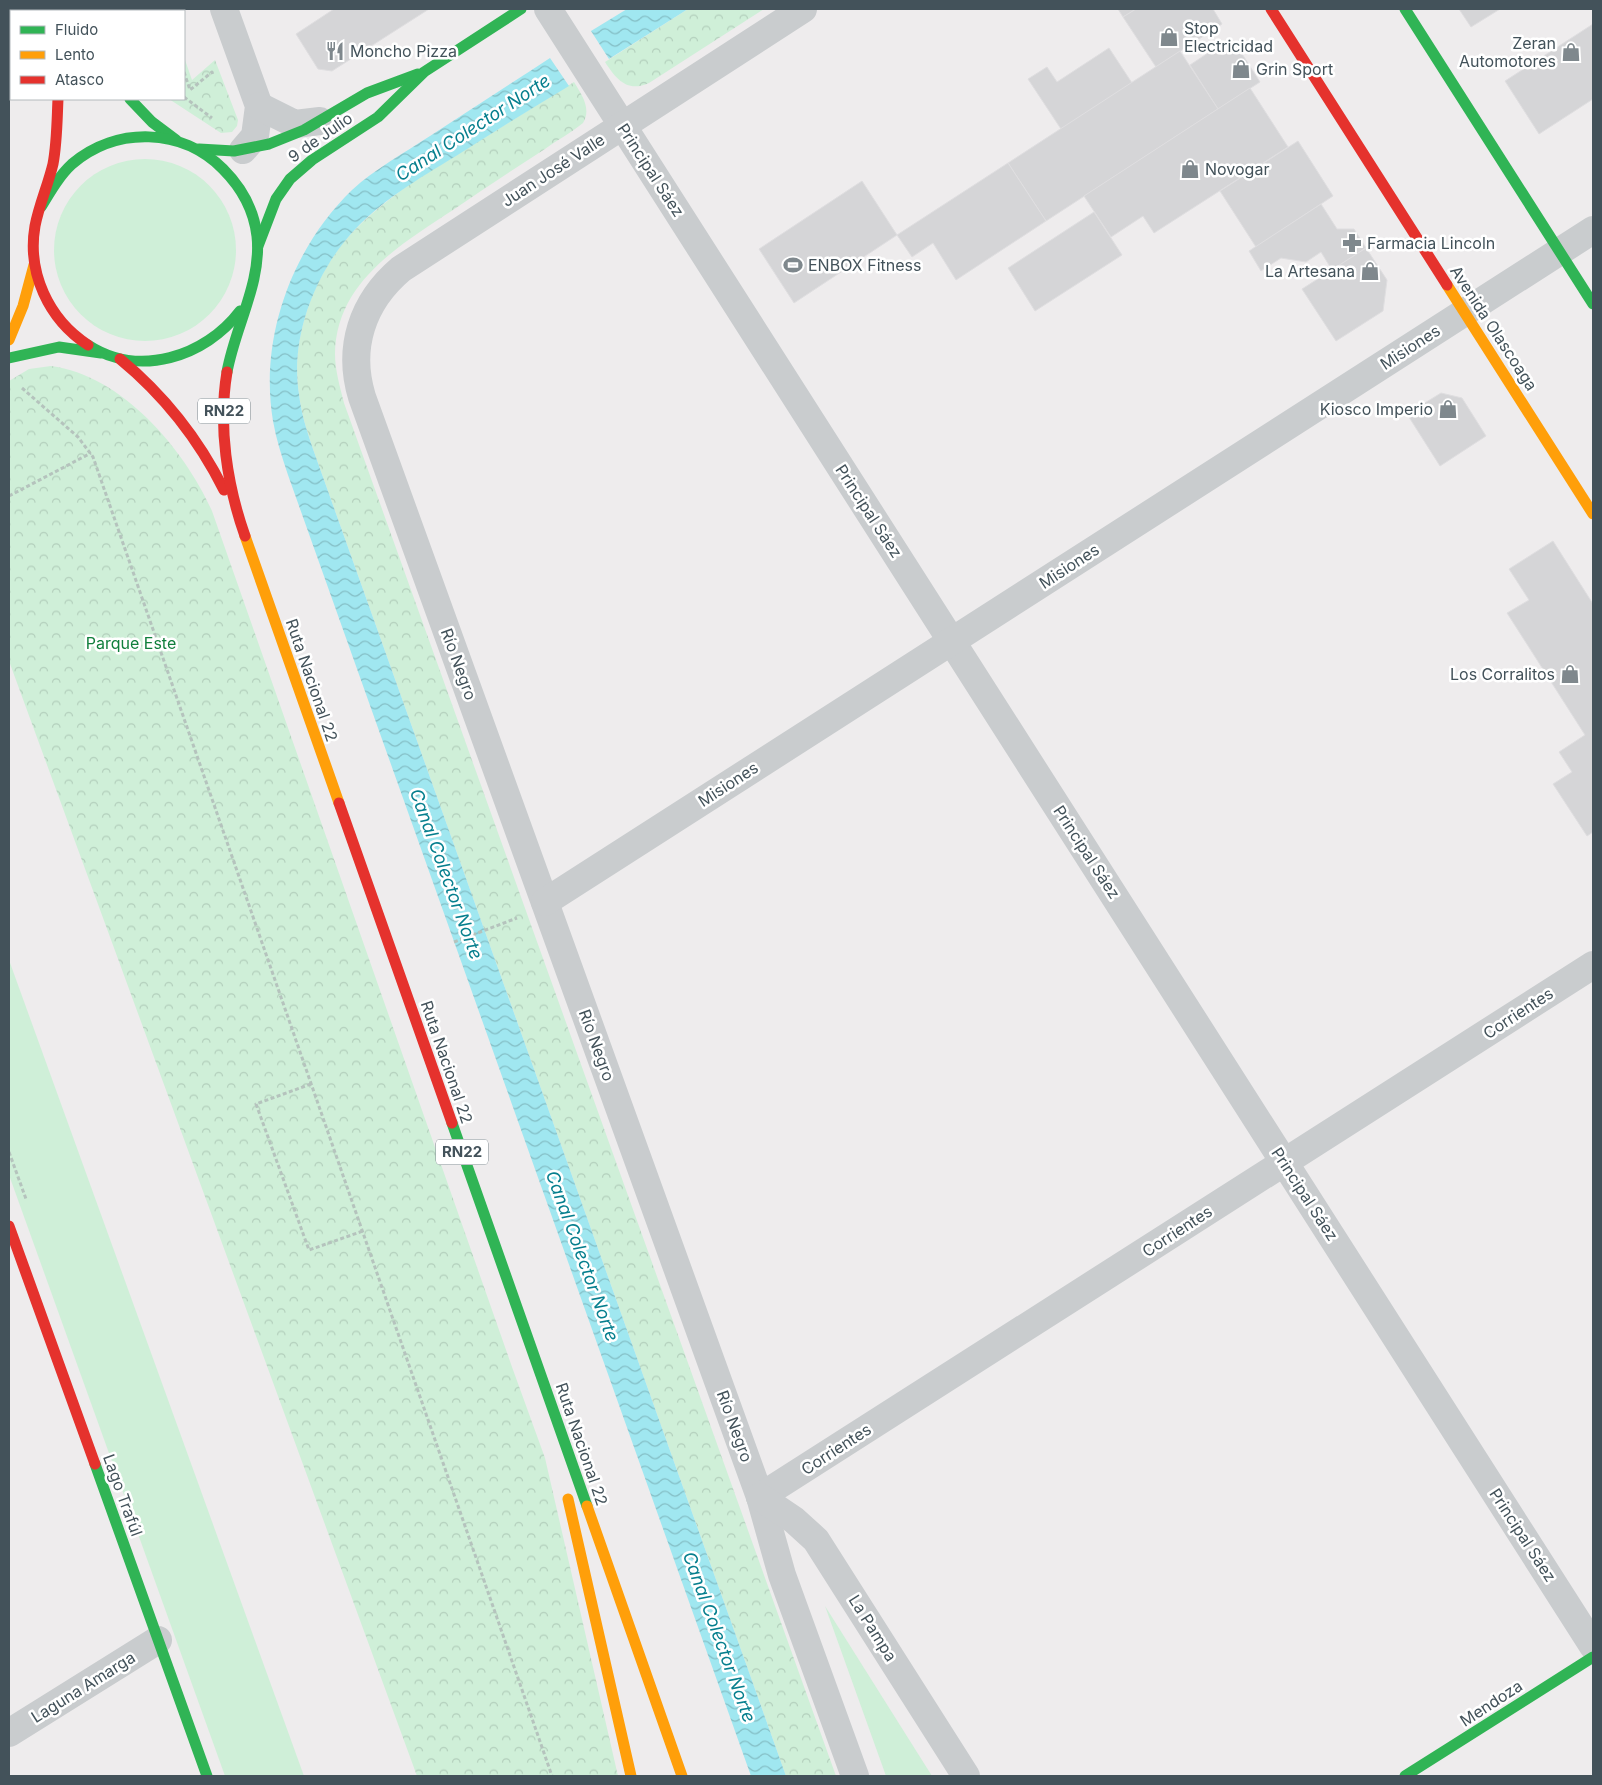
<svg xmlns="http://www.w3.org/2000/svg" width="1602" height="1785" font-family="Inter,sans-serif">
<defs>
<pattern id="park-crowns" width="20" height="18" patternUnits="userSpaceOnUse" patternTransform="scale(1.25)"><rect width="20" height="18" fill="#cfefd8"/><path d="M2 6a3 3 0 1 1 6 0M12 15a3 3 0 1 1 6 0" fill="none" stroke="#b3cfbc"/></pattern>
<pattern id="water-waves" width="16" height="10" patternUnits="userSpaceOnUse" patternTransform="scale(1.25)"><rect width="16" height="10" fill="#a0e7f0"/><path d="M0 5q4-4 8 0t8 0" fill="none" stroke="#84bec5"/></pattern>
</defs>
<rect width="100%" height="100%" fill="#eeeced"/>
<g fill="#cfefd8">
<circle cx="145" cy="250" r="91"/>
<path d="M9,960L304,1776H225L9,1175Z"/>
<path d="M825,1606L932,1776H886Z"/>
</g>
<g fill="url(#park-crowns)">
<path d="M688,9H764L649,83C627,93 616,79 605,62Z"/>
<path d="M184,57L192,80L215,60L238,120L237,126L232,132L221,133L169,99H184Z"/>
<path d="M574,82C581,94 592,108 583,123C571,133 557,140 545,149C514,169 483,189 453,210C400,245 336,282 335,354C335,370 340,387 344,403L836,1776H786L313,449C307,431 301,413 299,394C290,339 314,275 350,235C368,215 390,199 411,183Z"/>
<path d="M51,366C122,375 185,450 212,511L512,1367L545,1458L618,1776H417L9,661V381L29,369Z"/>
</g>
<g fill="url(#water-waves)">
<path d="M627,9H688L609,59L591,31Z"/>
<path d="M550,58L569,86C531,109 493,132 456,156C418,179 379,202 350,235C314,276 290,339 299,394C301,413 307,431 313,449L786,1776H751L288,475C282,457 276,439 273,421C259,338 292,248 352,190C375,169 404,153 430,136C470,110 510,84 550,58Z"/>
</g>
<g fill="#d5d5d7" stroke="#dfdee0">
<path d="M334,9H429L332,71L318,69L296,34Z"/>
<path d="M1118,9H1136L1123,17Z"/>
<path d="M1136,9H1213L1222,24L1156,67L1123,17Z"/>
<path d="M1459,9H1500L1471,27Z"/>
<path d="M1593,24V99L1539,134L1505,81Z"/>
<path d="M1237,46L1260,82L1218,109L1190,65L1217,47L1222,55Z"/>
<path d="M1109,48L1132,83L1061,129L1028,79L1047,67L1057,82Z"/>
<path d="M1180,51L1218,109L1046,221L1008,163Z"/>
<path d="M1250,88L1288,147L1154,233L1143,216L1111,237L1084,196Z"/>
<path d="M1298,141L1333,196L1256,247L1220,191Z"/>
<path d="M1008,163L1046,221L956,280L933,243L912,257L897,235Z"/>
<path d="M862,181L897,235L794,303L759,249Z"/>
<path d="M1321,204L1337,229H1354L1366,248L1332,270L1321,252L1306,262L1281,258L1261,271L1249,251Z"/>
<path d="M1094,212L1122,255L1035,311L1008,268Z"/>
<path d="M1366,248L1387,280L1383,311L1336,341L1302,289Z"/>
<path d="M1441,393L1462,398L1486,436L1440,466L1407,414Z"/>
<path d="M1553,541L1593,604V832L1587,836L1553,784L1572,772L1559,752L1585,735L1507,613L1529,600L1509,569Z"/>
</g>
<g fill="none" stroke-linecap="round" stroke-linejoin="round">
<g stroke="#b5c3bd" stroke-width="3" stroke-dasharray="4 2.5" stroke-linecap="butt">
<path d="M110,9V11"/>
<path d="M161,9L162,11"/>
<path d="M184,72L190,90L212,72L213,75"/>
<path d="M184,97L212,118"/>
<path d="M22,388L78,437L93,457L552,1776"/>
<path d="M9,496L91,453"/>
<path d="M454,942L517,918"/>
<path d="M311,1084L256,1104L309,1250L363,1231"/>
<path d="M9,1152L26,1199"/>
</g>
<g stroke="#c9ccce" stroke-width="28">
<path d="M224,9L259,106L255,136L243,150"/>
<path d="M548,9L1593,1646"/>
<path d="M803,9L401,269C362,302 347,348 362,397L760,1497L782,1575L855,1776"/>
<path d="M259,106L295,124L320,121"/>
<path d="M545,902L1593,230"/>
<path d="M760,1497L1593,965"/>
<path d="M760,1497L794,1520L816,1540L966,1776"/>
<path d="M9,1733L158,1640"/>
</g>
<g stroke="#30b455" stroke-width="11">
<path d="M64,9L66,11"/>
<path d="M1405,9L1593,304"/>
<path d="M130,99L152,122L176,140"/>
<path d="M199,149L234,151L269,144L304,130L367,93L418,74"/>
<path d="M41,207C50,192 59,176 72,164C117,126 182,128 223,169C241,187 254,210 257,236C262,282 235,327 227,372"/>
<path d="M258,246L276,199L290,179L312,160L378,117L424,72L521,9"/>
<path d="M88,345C139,378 205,357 240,311"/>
<path d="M9,358L59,347L101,353"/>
<path d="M452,1123L587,1506"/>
<path d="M95,1464L207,1776"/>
<path d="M1405,1776L1593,1657"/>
</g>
<g stroke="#ff9f0a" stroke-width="11">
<path d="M1447,285L1593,514"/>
<path d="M9,340L23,306L34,265"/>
<path d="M245,536L339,803"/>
<path d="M568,1499L631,1776"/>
<path d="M587,1506L682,1776"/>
</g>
<g stroke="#e5322d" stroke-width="11">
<path d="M1271,9L1447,285"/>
<path d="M58,99C57,120 57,143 53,164C48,185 39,205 35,226C27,272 48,319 88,345"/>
<path d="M120,359C165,396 198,438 224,490"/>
<path d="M227,372C218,426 227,485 245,536"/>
<path d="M339,803L452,1123"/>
<path d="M9,1226L95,1464"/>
</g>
</g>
<defs>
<g id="shop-bare" transform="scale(1.5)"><path d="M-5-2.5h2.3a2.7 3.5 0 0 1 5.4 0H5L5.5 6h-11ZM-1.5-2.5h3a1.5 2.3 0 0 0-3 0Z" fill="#7f888d" stroke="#fff" stroke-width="2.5" paint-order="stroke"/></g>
<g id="restaurant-bare" transform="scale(1.5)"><path d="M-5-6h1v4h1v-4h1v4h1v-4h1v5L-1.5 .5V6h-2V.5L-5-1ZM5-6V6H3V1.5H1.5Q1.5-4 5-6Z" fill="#7f888d" stroke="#fff" stroke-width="2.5" paint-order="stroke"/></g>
<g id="pharmacy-bare" transform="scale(1.5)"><path d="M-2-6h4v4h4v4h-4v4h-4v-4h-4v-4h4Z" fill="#7f888d" stroke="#fff" stroke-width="2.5" paint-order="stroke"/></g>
<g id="stadium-bare" transform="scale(1.5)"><path d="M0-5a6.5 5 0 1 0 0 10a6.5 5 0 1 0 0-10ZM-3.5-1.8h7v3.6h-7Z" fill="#7f888d" stroke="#fff" stroke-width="2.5" paint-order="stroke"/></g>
</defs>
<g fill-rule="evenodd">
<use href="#shop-bare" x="1169" y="37"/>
<use href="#restaurant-bare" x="335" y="51"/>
<use href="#shop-bare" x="1571" y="52"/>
<use href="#shop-bare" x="1241" y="69"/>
<use href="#shop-bare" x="1190" y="169"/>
<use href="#pharmacy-bare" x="1352" y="243"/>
<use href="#stadium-bare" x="793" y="265"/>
<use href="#shop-bare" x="1370" y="271"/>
<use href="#shop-bare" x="1448" y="409"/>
<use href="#shop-bare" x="1570" y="674"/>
</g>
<g text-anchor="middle" stroke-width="5" stroke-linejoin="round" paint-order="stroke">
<g fill="#fff" stroke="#7b868c" stroke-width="1">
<rect x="198" y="398.5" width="52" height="25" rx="4"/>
<rect x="436" y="1139.5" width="52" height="25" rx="4"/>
</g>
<g font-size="15" font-weight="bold" fill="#43525a">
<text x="224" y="416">RN22</text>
<text x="462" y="1157">RN22</text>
</g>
<g font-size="16" fill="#43525a" stroke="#fff" text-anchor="start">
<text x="1184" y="34">Stop<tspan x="1184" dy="18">Electricidad</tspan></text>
<text x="1556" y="49" text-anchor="end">Zeran<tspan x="1556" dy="18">Automotores</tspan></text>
<text x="350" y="57">Moncho Pizza</text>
<text x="1256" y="75">Grin Sport</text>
<text x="1205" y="175">Novogar</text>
<text x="1367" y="249">Farmacia Lincoln</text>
<text x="808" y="271">ENBOX Fitness</text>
<text x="1355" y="277" text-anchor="end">La Artesana</text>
<text x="1433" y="415" text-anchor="end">Kiosco Imperio</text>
<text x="1555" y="680" text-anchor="end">Los Corralitos</text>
</g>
<g font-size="16" fill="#43525a" stroke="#fff">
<text transform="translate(320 137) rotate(-35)" y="6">9 de Julio</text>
<text transform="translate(553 170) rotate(-33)" y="6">Juan José Valle</text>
<text transform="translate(651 170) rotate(57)" y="6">Principal Sáez</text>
<text transform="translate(1494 328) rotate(57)" y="6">Avenida Olascoaga</text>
<text transform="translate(1410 347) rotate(-33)" y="6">Misiones</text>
<text transform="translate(869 511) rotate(57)" y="6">Principal Sáez</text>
<text transform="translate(1069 566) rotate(-33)" y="6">Misiones</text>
<text transform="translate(459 664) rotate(70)" y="6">Río Negro</text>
<text transform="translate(312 680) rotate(71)" y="6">Ruta Nacional 22</text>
<text transform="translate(728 784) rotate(-33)" y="6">Misiones</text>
<text transform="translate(1087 852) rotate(57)" y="6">Principal Sáez</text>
<text transform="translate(1518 1013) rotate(-33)" y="6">Corrientes</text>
<text transform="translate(597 1045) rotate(70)" y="6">Río Negro</text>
<text transform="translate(447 1062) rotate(71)" y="6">Ruta Nacional 22</text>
<text transform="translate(1305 1194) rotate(57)" y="6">Principal Sáez</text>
<text transform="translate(1177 1231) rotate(-33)" y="6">Corrientes</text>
<text transform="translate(735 1426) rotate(70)" y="6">Río Negro</text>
<text transform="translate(582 1444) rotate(71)" y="6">Ruta Nacional 22</text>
<text transform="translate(836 1449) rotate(-33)" y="6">Corrientes</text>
<text transform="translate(123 1495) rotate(70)" y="6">Lago Trafúl</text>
<text transform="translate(1523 1535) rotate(57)" y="6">Principal Sáez</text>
<text transform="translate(873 1628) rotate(58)" y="6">La Pampa</text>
<text transform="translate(83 1687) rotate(-32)" y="6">Laguna Amarga</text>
<text transform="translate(1491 1703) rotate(-33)" y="6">Mendoza</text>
</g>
<g font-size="16" fill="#107f3c" stroke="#fff">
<text x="131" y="649">Parque Este</text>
</g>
<g font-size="18" font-style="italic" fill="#067f8e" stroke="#fff">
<text transform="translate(473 128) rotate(-33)" y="6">Canal Colector Norte</text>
<text transform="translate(446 874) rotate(70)" y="6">Canal Colector Norte</text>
<text transform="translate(582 1256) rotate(70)" y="6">Canal Colector Norte</text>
<text transform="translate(719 1637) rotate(70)" y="6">Canal Colector Norte</text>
</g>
</g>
<rect width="1602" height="1785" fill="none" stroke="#43525a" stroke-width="20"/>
<rect x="10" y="10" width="175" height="90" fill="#ffffff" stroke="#b4babd"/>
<rect x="20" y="26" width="25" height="8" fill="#30b455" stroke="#b4babd"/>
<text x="55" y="35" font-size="15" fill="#43525a">Fluido</text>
<rect x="20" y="51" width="25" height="8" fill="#ff9f0a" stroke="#b4babd"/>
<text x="55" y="60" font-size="15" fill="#43525a">Lento</text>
<rect x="20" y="76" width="25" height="8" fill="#e5322d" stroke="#b4babd"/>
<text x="55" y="85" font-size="15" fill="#43525a">Atasco</text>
</svg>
